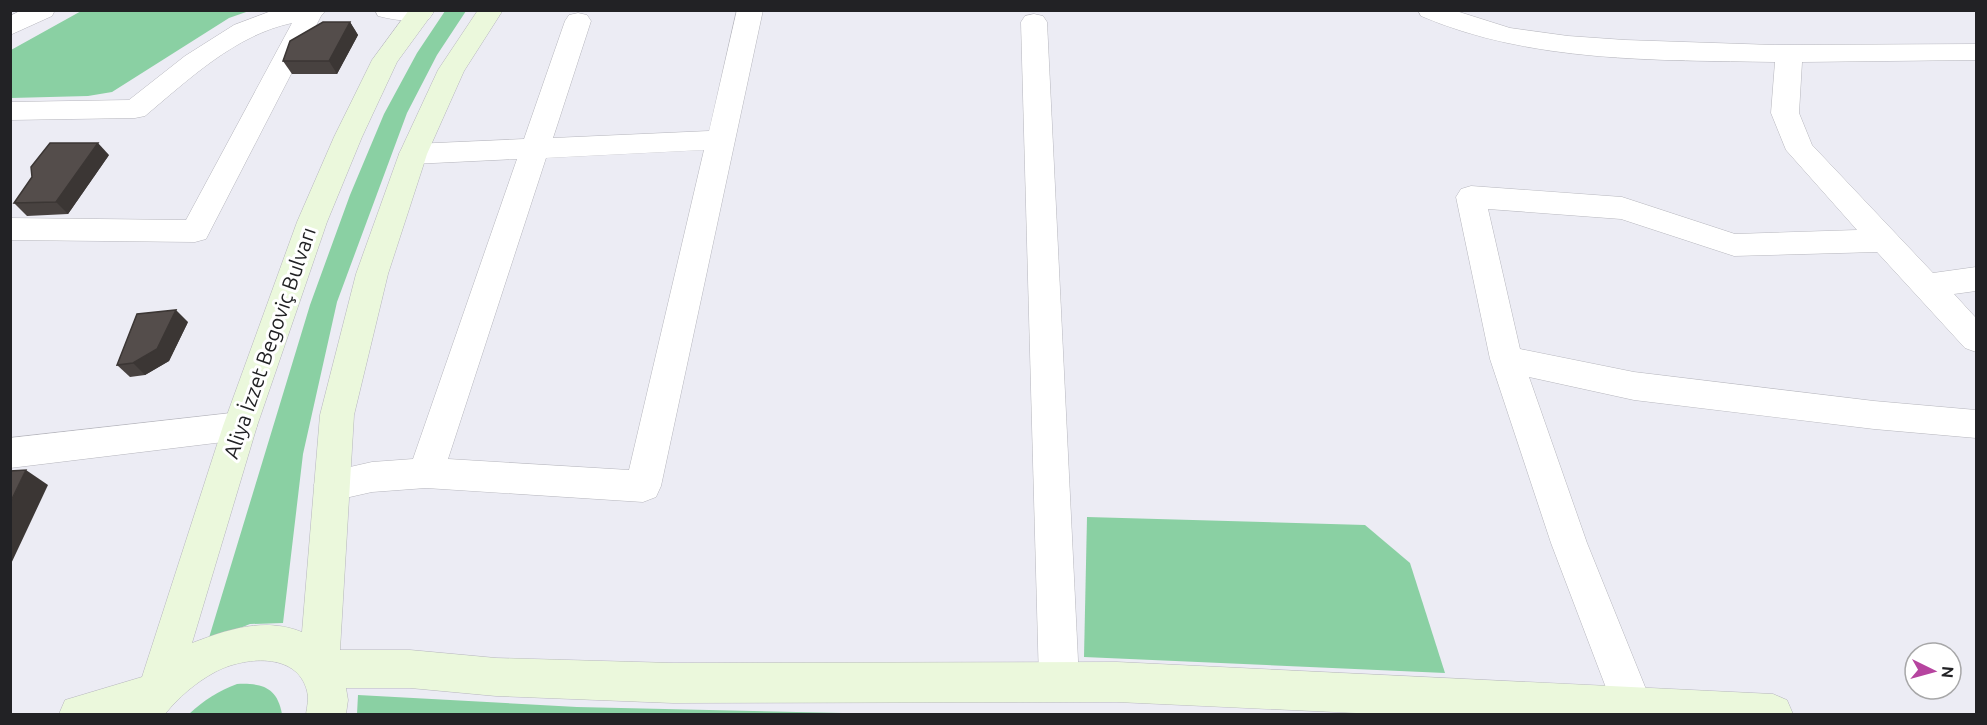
<svg xmlns="http://www.w3.org/2000/svg" width="1987" height="725" font-family="Ubuntu,sans-serif">
<rect width="100%" height="100%" fill="#ececf4"/>
<g fill="#8ad0a3">
<path d="M83,10H249V11L229,18L112,92L88,96L11,98V50Z"/>
<path d="M445,11H466L437,55L407,113L337,302L303,454L283,623L250,624L208,641L310,305L350,195L384,114L417,53Z"/>
<path d="M1087,517L1365,525L1410,563L1445,673L1084,657Z"/>
<path d="M237,684C262,683 277,687 282,714H189C204,700 218,691 237,684Z"/>
<path d="M358,695L577,707L889,714H357Z"/>
</g>
<g fill="none" stroke-linecap="round" stroke-linejoin="round">
<g stroke="#b6b6bd" stroke-width="1">
<g id="street">
<path d="M22,10H55L52,16L10,35V16Z"/>
<path d="M274,10H326L321,16L206,239L195,242L10,240V218L186,220L292,23C235,35 188,80 145,116L135,118L10,120V102L129,100L185,56L234,25Z"/>
<path d="M375,10H431L433,13L429,19C413,23 394,20 378,16Z"/>
<path d="M737,10H763L661,486L656,497L643,502L426,488L372,492L332,501L319,496L314,485L319,474L372,462L413,459L517,159L413,164L403,161L399,154L403,147L413,144L524,139L565,21L569,15L578,13L587,15L591,21L553,138L709,131ZM704,150L629,470L448,459L546,158Z"/>
<path d="M1418,10H1453L1510,28L1568,36L1625,40L1774,45L1976,44V60L1802,62L1799,113L1812,145L1933,273L1976,267V291L1954,294L1976,318V352L1965,348L1877,252L1734,256L1621,219L1488,209L1520,349L1634,372L1874,401L1976,410V438L1874,429L1634,400L1529,377L1587,543L1656,714H1616L1551,543L1490,359L1456,197L1461,189L1471,186L1622,197L1735,234L1857,230L1786,150L1771,113L1775,62C1657,60 1531,63 1421,16Z"/>
<path d="M1034,14L1043,16L1047,22L1079,681L1073,695L1059,700L1045,695L1039,681L1021,22L1025,16Z"/>
<path d="M240,412L252,416L257,426L252,436L240,440L10,468V438Z"/>
</g>
</g>
<g stroke="#b6b6bd" stroke-width="1">
<path id="secondary" d="M409,10H435L397,62L362,137L327,222L257,426L192,643C229,629 264,617 302,632L320,415L356,274L399,154L438,70L478,10H503L464,71L427,154L388,274L354,415L340,650H410L496,658L673,663L1117,662L1773,694L1787,700L1793,714H1378L1117,702L673,703L496,696L410,688H346L348,700L346,714H306C307,707 309,699 307,691C297,651 243,657 215,672C195,683 179,697 165,714H59L65,700L142,677L223,426L297,222L334,137L372,60Z"/>
</g>
<use href="#street" fill="#fff" fill-rule="evenodd"/>
<use href="#secondary" fill="#ebf8dc" fill-rule="evenodd"/>
</g>
<g fill="#484240">
<path d="M350,22L358,35L337,74H292L283,61Z"/>
<path d="M109,155L68,214L27,216L14,203Z"/>
<path d="M188,322L169,361L145,375L130,377L117,365Z"/>
</g>
<g fill="#3b3634">
<path d="M350,22L358,35L337,74L329,61Z"/>
<path d="M98,143L109,155L68,214L56,202Z"/>
<path d="M176,310L188,322L169,361L145,375L133,363Z"/>
<path d="M26,470L48,485L10,566V503Z"/>
</g>
<g fill="#544d4b" stroke="#3b3634" stroke-width="1.5">
<path d="M323,22H350L329,61H283L290,41Z"/>
<path d="M50,143H98L56,202L14,203L32,177L31,167Z"/>
<path d="M176,310L157,349L133,363L117,365L137,314Z"/>
<path d="M26,470L10,503V471Z"/>
</g>
<g text-anchor="middle" stroke-width="6" stroke-linejoin="round" paint-order="stroke">
<g font-size="21" fill="#222225" stroke="#fff">
<text transform="translate(270 343) rotate(-71)" y="7">Aliya İzzet Begoviç Bulvarı</text>
</g>
</g>
<rect width="1987" height="725" fill="none" stroke="#222225" stroke-width="24"/>
<g transform="translate(1933 671) rotate(95)"><circle r="28" fill="#ffffff" stroke="#a7a7a8" stroke-width="1.5"/>
<path d="M0-4.5L10 22L0 15L-10 22Z" fill="#b6449f"/>
<text y="-9" font-size="16" font-weight="bold" text-anchor="middle" fill="#222225">N</text>
</g>
</svg>
